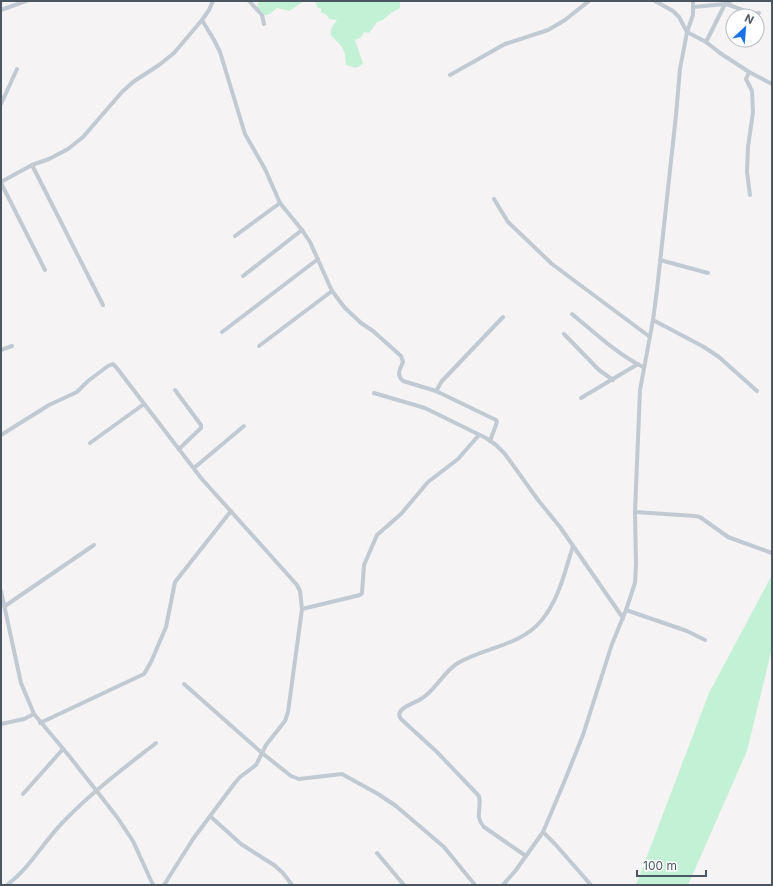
<svg xmlns="http://www.w3.org/2000/svg" width="773" height="886" font-family="Inter,sans-serif">
<rect width="100%" height="100%" fill="#f5f3f3"/>
<g fill="#c3f1d5">
<path d="M260,1H304L289,11L277,8C272,12 269,16 262,15L257,8L258,3Z"/>
<path d="M313,1H400V8L397,10C389,12 385,21 377,22L369,33L364,32C362,37 360,39 355,40L363,63C357,70 354,67 346,65C345,60 346,54 343,49C337,36 322,38 337,20L329,19L327,15L321,12V9L317,7L316,3Z"/>
<path d="M772,575V648L747,751L688,885H636L709,693Z"/>
</g>
<g fill="none" stroke-linecap="round" stroke-linejoin="round">
<g stroke="#c1cad2" stroke-width="4">
<path d="M249,1L262,15L264,24"/>
<path d="M655,1L673,11L679,17L687,32L706,42L720,53L749,72L772,84"/>
<path d="M694,7L725,4L731,1"/>
<path d="M1,10L26,1"/>
<path d="M202,20L214,40L220,52L245,134L265,169L280,203L302,230L310,242L332,291L345,308L361,323L373,331L401,356L403,362C400,369 396,375 403,381L436,391L496,420L497,422L490,441"/>
<path d="M706,42L725,4C736,6 749,15 759,13"/>
<path d="M749,72L746,79L752,91L753,112L748,147L747,172L750,195"/>
<path d="M450,75L505,44L548,30L565,20L589,1"/>
<path d="M1,104L17,69"/>
<path d="M32,165L103,305"/>
<path d="M1,182L32,165L49,159L68,149L83,137L122,92L133,82L159,65L174,53L202,20L209,10L213,1"/>
<path d="M1,183L45,270"/>
<path d="M494,199L508,222L552,264L650,337"/>
<path d="M235,236L280,203"/>
<path d="M660,260L708,273"/>
<path d="M243,276L302,230"/>
<path d="M572,314C595,333 617,354 643,367"/>
<path d="M653,320L704,347L719,357L757,391"/>
<path d="M222,332L318,259"/>
<path d="M564,334L599,370L613,380"/>
<path d="M259,346L332,291"/>
<path d="M1,350L12,346"/>
<path d="M175,390L201,425V428L179,449"/>
<path d="M436,391L442,381L503,317"/>
<path d="M374,393L425,408L486,438L496,445L505,454L538,500L560,527L623,618"/>
<path d="M581,398L638,364"/>
<path d="M1,435L49,405L77,392L88,381L108,366L113,364L116,367L201,478L297,585L300,591L302,609L288,712L285,721L266,745L256,765L240,777L234,784L193,839L164,885"/>
<path d="M90,443L144,404"/>
<path d="M194,468L244,426"/>
<path d="M635,512L695,516L700,517L728,537L772,553"/>
<path d="M1,591L21,683L34,714L70,757L117,817L133,841L153,885"/>
<path d="M5,606L94,545"/>
<path d="M302,609L360,595L362,593L364,565L377,535L401,514L428,482L458,459L479,435"/>
<path d="M626,610L687,631L705,640"/>
<path d="M184,684L262,753L291,776L299,779L342,774L378,794L396,806L444,847L475,885"/>
<path d="M40,723L144,674L151,662L166,627L175,582L231,511"/>
<path d="M1,724L24,719L34,714"/>
<path d="M23,794L63,749"/>
<path d="M210,816L241,844L274,865L283,873L292,885"/>
<path d="M543,832L555,844L591,885"/>
<path d="M377,853L404,885"/>
<path d="M526,856L484,827C474,816 482,809 479,796L437,752L401,719C393,709 415,703 421,699C436,690 443,672 458,663C485,647 520,646 541,621C559,600 565,571 573,546"/>
<path d="M7,885C30,868 44,841 64,821C92,792 124,768 156,743"/>
<path d="M503,885L516,870L543,832L565,780L583,735L612,644L626,610L635,583L636,564L635,512L640,390L653,320L657,290L676,115L680,69L687,32L693,15V1"/>
</g>
</g>
<rect width="773" height="886" fill="none" stroke="#4a5661" stroke-width="4"/>
<g transform="translate(745 28) rotate(26)"><circle r="19" fill="#ffffff" stroke="#b7bbc0"/>
<path d="M0-3L7 15L0 10L-7 15Z" fill="#1a73e8"/>
<text y="-6" font-size="11" font-weight="bold" text-anchor="middle" fill="#4a5661">N</text>
</g>
<path d="M637 870v6h69v-6" fill="none" stroke="#4a5661" stroke-width="2"/>
<text x="643" y="870" font-size="12" fill="#4a5661" stroke="#ffffff" stroke-width="3" paint-order="stroke">100 m</text>
</svg>
